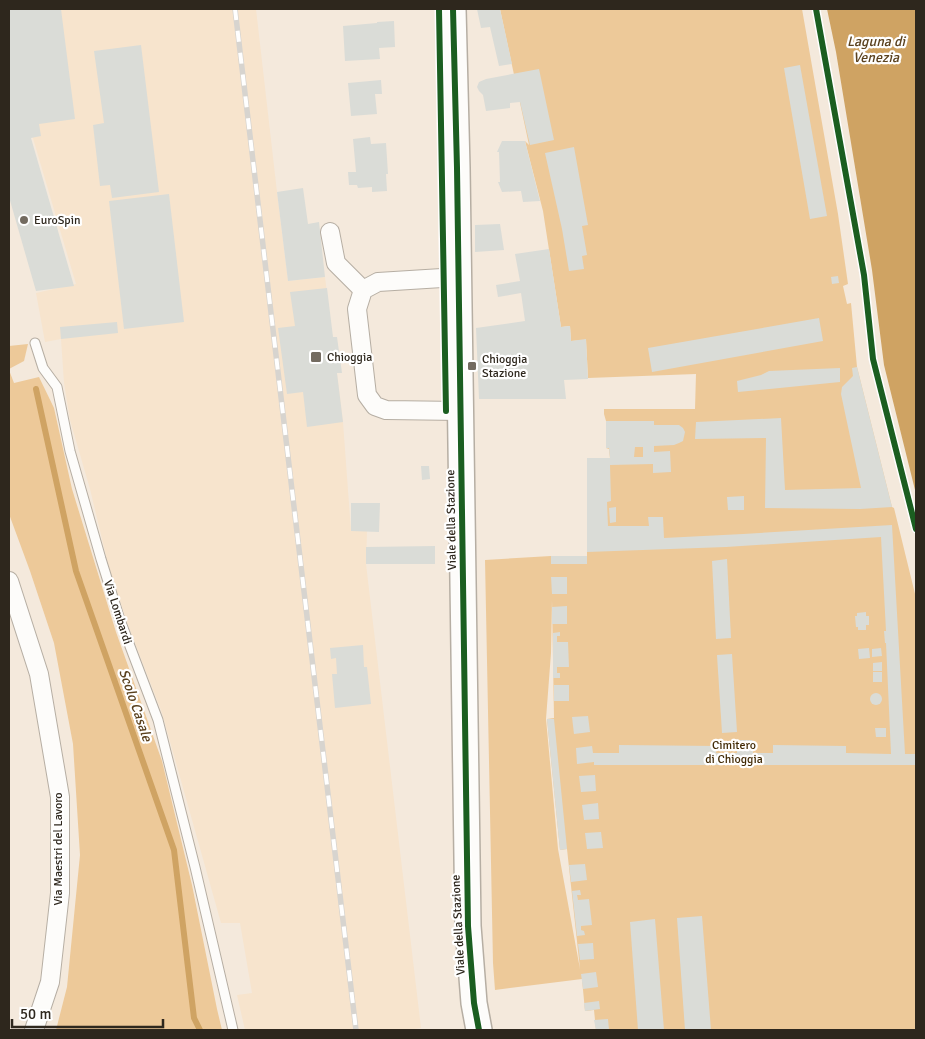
<svg xmlns="http://www.w3.org/2000/svg" width="925" height="1039" font-family="Signika,sans-serif">
<rect width="100%" height="100%" fill="#f4e9dc"/>
<path fill="#f7e4cd" d="M9,9H256L277,192L288,281L325,277L343,422L351,531H367L366,564L421,1028L408,1030H245L237,995L252,993L240,923H221L162,713L128,625L109,568L90,489L70,420L64,383L61,339L45,342L36,293L76,284L32,135L9,138Z"/>
<g fill="#edc999" fill-rule="evenodd">
<path d="M500,9H802L838,214L848,284L843,286L847,304L851,303L857,367L892,507L894,508L916,598V1030H596L594,1010L585,1011L582,979L495,990L493,963L485,560L551,556H587V458H610L609,449L606,448V421L604,414V409H695L696,374L588,378L586,340L571,341L570,326L561,327L543,211L525,141L529,145ZM552,600L554,718L547,719L560,850L567,849L580,969L558,849L546,719L551,653Z"/>
<path d="M28,344L24,361L9,369V346Z"/>
<path d="M9,370L14,383L39,377L54,408L72,489L116,632L162,761L192,885L217,1009L222,1030H56L67,987L80,855L73,744L54,643L30,571L9,514Z"/>
</g>
<path fill="#cfa363" d="M827,9H916V494L884,365L872,270L836,52Z"/>
<g fill="none" stroke-linecap="round" stroke-linejoin="round">
<path stroke="#cfa363" stroke-width="6" d="M36,389L76,571L174,850L194,1018L200,1030"/>
</g>
<g fill="#dadcd7" fill-rule="evenodd">
<path d="M9,9H61L75,119L39,124L41,136L31,138L74,286L36,291L9,197Z"/>
<path d="M477,9H500L512,64L499,66L490,27L481,28Z"/>
<path d="M394,21L395,47L379,48L380,59L345,61L343,26L377,23V22Z"/>
<path d="M141,45L159,192L112,198L110,185L100,186L93,125L104,123L94,51Z"/>
<path d="M800,65L827,216L810,219L784,68Z"/>
<path d="M539,69L554,140L530,145L520,102L510,103V108L486,111L483,95L479,91L477,87L479,82L486,79Z"/>
<path d="M381,80L382,94H375L377,114L351,116L348,83Z"/>
<path d="M370,137L371,144L386,143L388,174H386L387,191L372,192V187L358,188L357,185H349L348,172H356L353,139Z"/>
<path d="M502,141H525L540,201L523,202L521,191L502,192L498,182H500L499,152H497Z"/>
<path d="M574,147L588,225L582,226L587,255L582,256L584,269L569,271L562,229L545,153Z"/>
<path d="M303,188L308,224L319,222L325,277L288,281L277,192Z"/>
<path d="M169,194L184,322L124,329L109,201Z"/>
<path d="M500,224L504,250L475,252V225Z"/>
<path d="M549,249L561,327L570,326L571,341L586,339L588,379L564,380L566,399H479L476,328L525,321L521,293L498,297L496,285L520,281L515,254Z"/>
<path d="M838,276L839,283L832,284L831,277Z"/>
<path d="M327,288L333,337H337L342,373H337L343,422L307,427L303,392L287,394L278,328L295,326L290,292Z"/>
<path d="M819,318L823,341L652,372L648,348Z"/>
<path d="M117,322L118,333L61,339L60,327Z"/>
<path d="M857,367L892,507L860,509L765,508L766,438L695,439L696,422L781,418L785,490L861,488L841,394L842,387L853,376L852,368Z"/>
<path d="M840,368V382L738,392L737,381L761,375L769,371Z"/>
<path d="M606,421H654V425H679L683,428L685,432L683,441L679,443L674,445L654,446V452L670,451L671,472L653,473V464L610,465L611,501L607,502L608,526H649L648,517H663L664,538L743,534L892,525L905,754H916V765H594V762L577,764L576,748L592,746L593,753H619V745L716,746V753H737V740H752L753,753H773V745L846,746V753L891,754L886,643H885L884,631H886L881,537L726,547L587,552V458H610L609,448H606ZM635,447H643V457H634Z"/>
<path d="M421,466H429L430,479L422,480Z"/>
<path d="M744,496V510H728L727,497Z"/>
<path d="M351,503H380L379,532L351,531Z"/>
<path d="M616,507V522L610,523L609,508Z"/>
<path d="M435,546V564H366V547Z"/>
<rect x="551" y="556" width="36" height="8"/>
<path d="M727,559L731,638L716,639L712,561Z"/>
<path d="M551,577H567V594H552Z"/>
<path d="M567,606V624H552V607Z"/>
<path d="M866,612V616H869V625H866V630H858V627H856L855,616H857V613Z"/>
<path d="M560,632V636H557V642H568L569,667H557V673H560V678H553V633Z"/>
<path d="M363,645L364,667H367L371,704L335,708L332,674H337L336,658L331,659L330,648Z"/>
<path d="M869,648L870,658L859,659L858,649Z"/>
<path d="M881,648L882,656L872,657V649Z"/>
<path d="M732,654L737,732L722,733L717,655Z"/>
<path d="M882,662V671H873V663Z"/>
<rect x="873" y="672" width="9" height="10"/>
<rect x="554" y="685" width="15" height="16"/>
<circle cx="876" cy="699" r="6"/>
<path d="M588,716L590,732L574,734L572,717Z"/>
<path d="M547,719H554L567,849L560,850Z"/>
<path d="M875,728H886V737H876Z"/>
<path d="M595,775L596,791L581,792L579,776Z"/>
<path d="M598,803L599,819L584,820L582,805Z"/>
<path d="M601,832L603,848L587,849L585,833Z"/>
<path d="M585,864L587,880L571,882L569,865Z"/>
<path d="M580,890L581,895H577L578,900L589,899L592,925L581,926V930L584,931L585,935L577,936L572,891Z"/>
<path d="M702,916L711,1030H685L677,918Z"/>
<path d="M655,919L664,1030H638L630,922Z"/>
<path d="M593,943L594,959L580,960L578,944Z"/>
<path d="M596,972L598,987L583,989L581,974Z"/>
<path d="M599,1001L600,1009L585,1011L584,1003Z"/>
<path d="M608,1019L609,1030H596L594,1020Z"/>
</g>
<g fill="none" stroke-linecap="round" stroke-linejoin="round">
<g stroke="#b6aea3" stroke-width="11">
<path id="lane" d="M35,343L43,368L57,387L70,451L101,559L120,620L158,720L195,867L233,1030"/>
</g>
<g stroke="#b6aea3" stroke-width="20">
<g id="street">
<path d="M330,232L336,263L363,290"/>
<path d="M458,277L378,282L363,290L357,309L367,395L375,406L386,410L460,411"/>
<path d="M9,581L39,674L60,797V893L50,982L34,1030"/>
</g>
</g>
<g stroke="#b6aea3" stroke-width="28">
<path id="secondary" d="M453,9L457,168L468,926L474,1003L479,1030"/>
</g>
<use href="#lane" stroke="#fdfcfa" stroke-width="9"/>
<use href="#street" stroke="#fdfcfa" stroke-width="18"/>
<use href="#secondary" stroke="#fdfcfa" stroke-width="25"/>
<g stroke="#d7d4cf" stroke-width="5.5">
<path id="rail" d="M235,9L356,1030"/>
</g>
<use href="#rail" stroke="#fff" stroke-width="4" stroke-dasharray="11" stroke-linecap="butt"/>
<g stroke="#fff" stroke-width="9">
<g id="cycleway">
<path d="M439,9L446,411"/>
<path d="M453,9L457,168L468,926L474,1003L479,1030"/>
<path d="M816,9L864,275L873,359L916,529"/>
</g>
</g>
<use href="#cycleway" stroke="#1b5e20" stroke-width="6"/>
</g>
<g fill="#736b60" stroke="#fff" stroke-width="2">
<circle cx="24" cy="220" r="5"/>
<rect x="310" y="351" width="12" height="12" rx="2.5"/>
<rect x="467" y="361" width="10" height="10" rx="2.5"/>
</g>
<g text-anchor="middle" stroke-width="4.5" stroke-linejoin="round" paint-order="stroke">
<g font-size="12" fill="#2e271d" stroke="#fff" text-anchor="start">
<text x="34" y="224">EuroSpin</text>
<text x="327" y="361">Chioggia</text>
<text x="482" y="363">Chioggia<tspan x="482" dy="14">Stazione</tspan></text>
</g>
<g font-size="12" fill="#2e271d" stroke="#fff">
<text transform="translate(451 520) rotate(-91)" y="4">Viale della Stazione</text>
<text transform="translate(118 612) rotate(72)" y="4">Via Lombardi</text>
<text transform="translate(58 849) rotate(-90)" y="4">Via Maestri del Lavoro</text>
<text transform="translate(458 925) rotate(-93)" y="4">Viale della Stazione</text>
</g>
<g font-size="12" fill="#422a05" stroke="#fff">
<text x="734" y="749">Cimitero<tspan x="734" dy="14">di Chioggia</tspan></text>
</g>
<g font-size="14" font-style="italic" fill="#5a411e" stroke="#fff">
<text x="876" y="46">Laguna di<tspan x="876" dy="16">Venezia</tspan></text>
<text transform="translate(136 705) rotate(71)" y="5">Scolo Casale</text>
</g>
</g>
<rect width="925" height="1039" fill="none" stroke="#2e271d" stroke-width="20"/>
<path d="M12 1019v8h151v-8" fill="none" stroke="#2e271d" stroke-width="2.5"/>
<text x="20" y="1019" font-size="15" fill="#2e271d" stroke="#ffffff" stroke-width="4" paint-order="stroke">50 m</text>
</svg>
